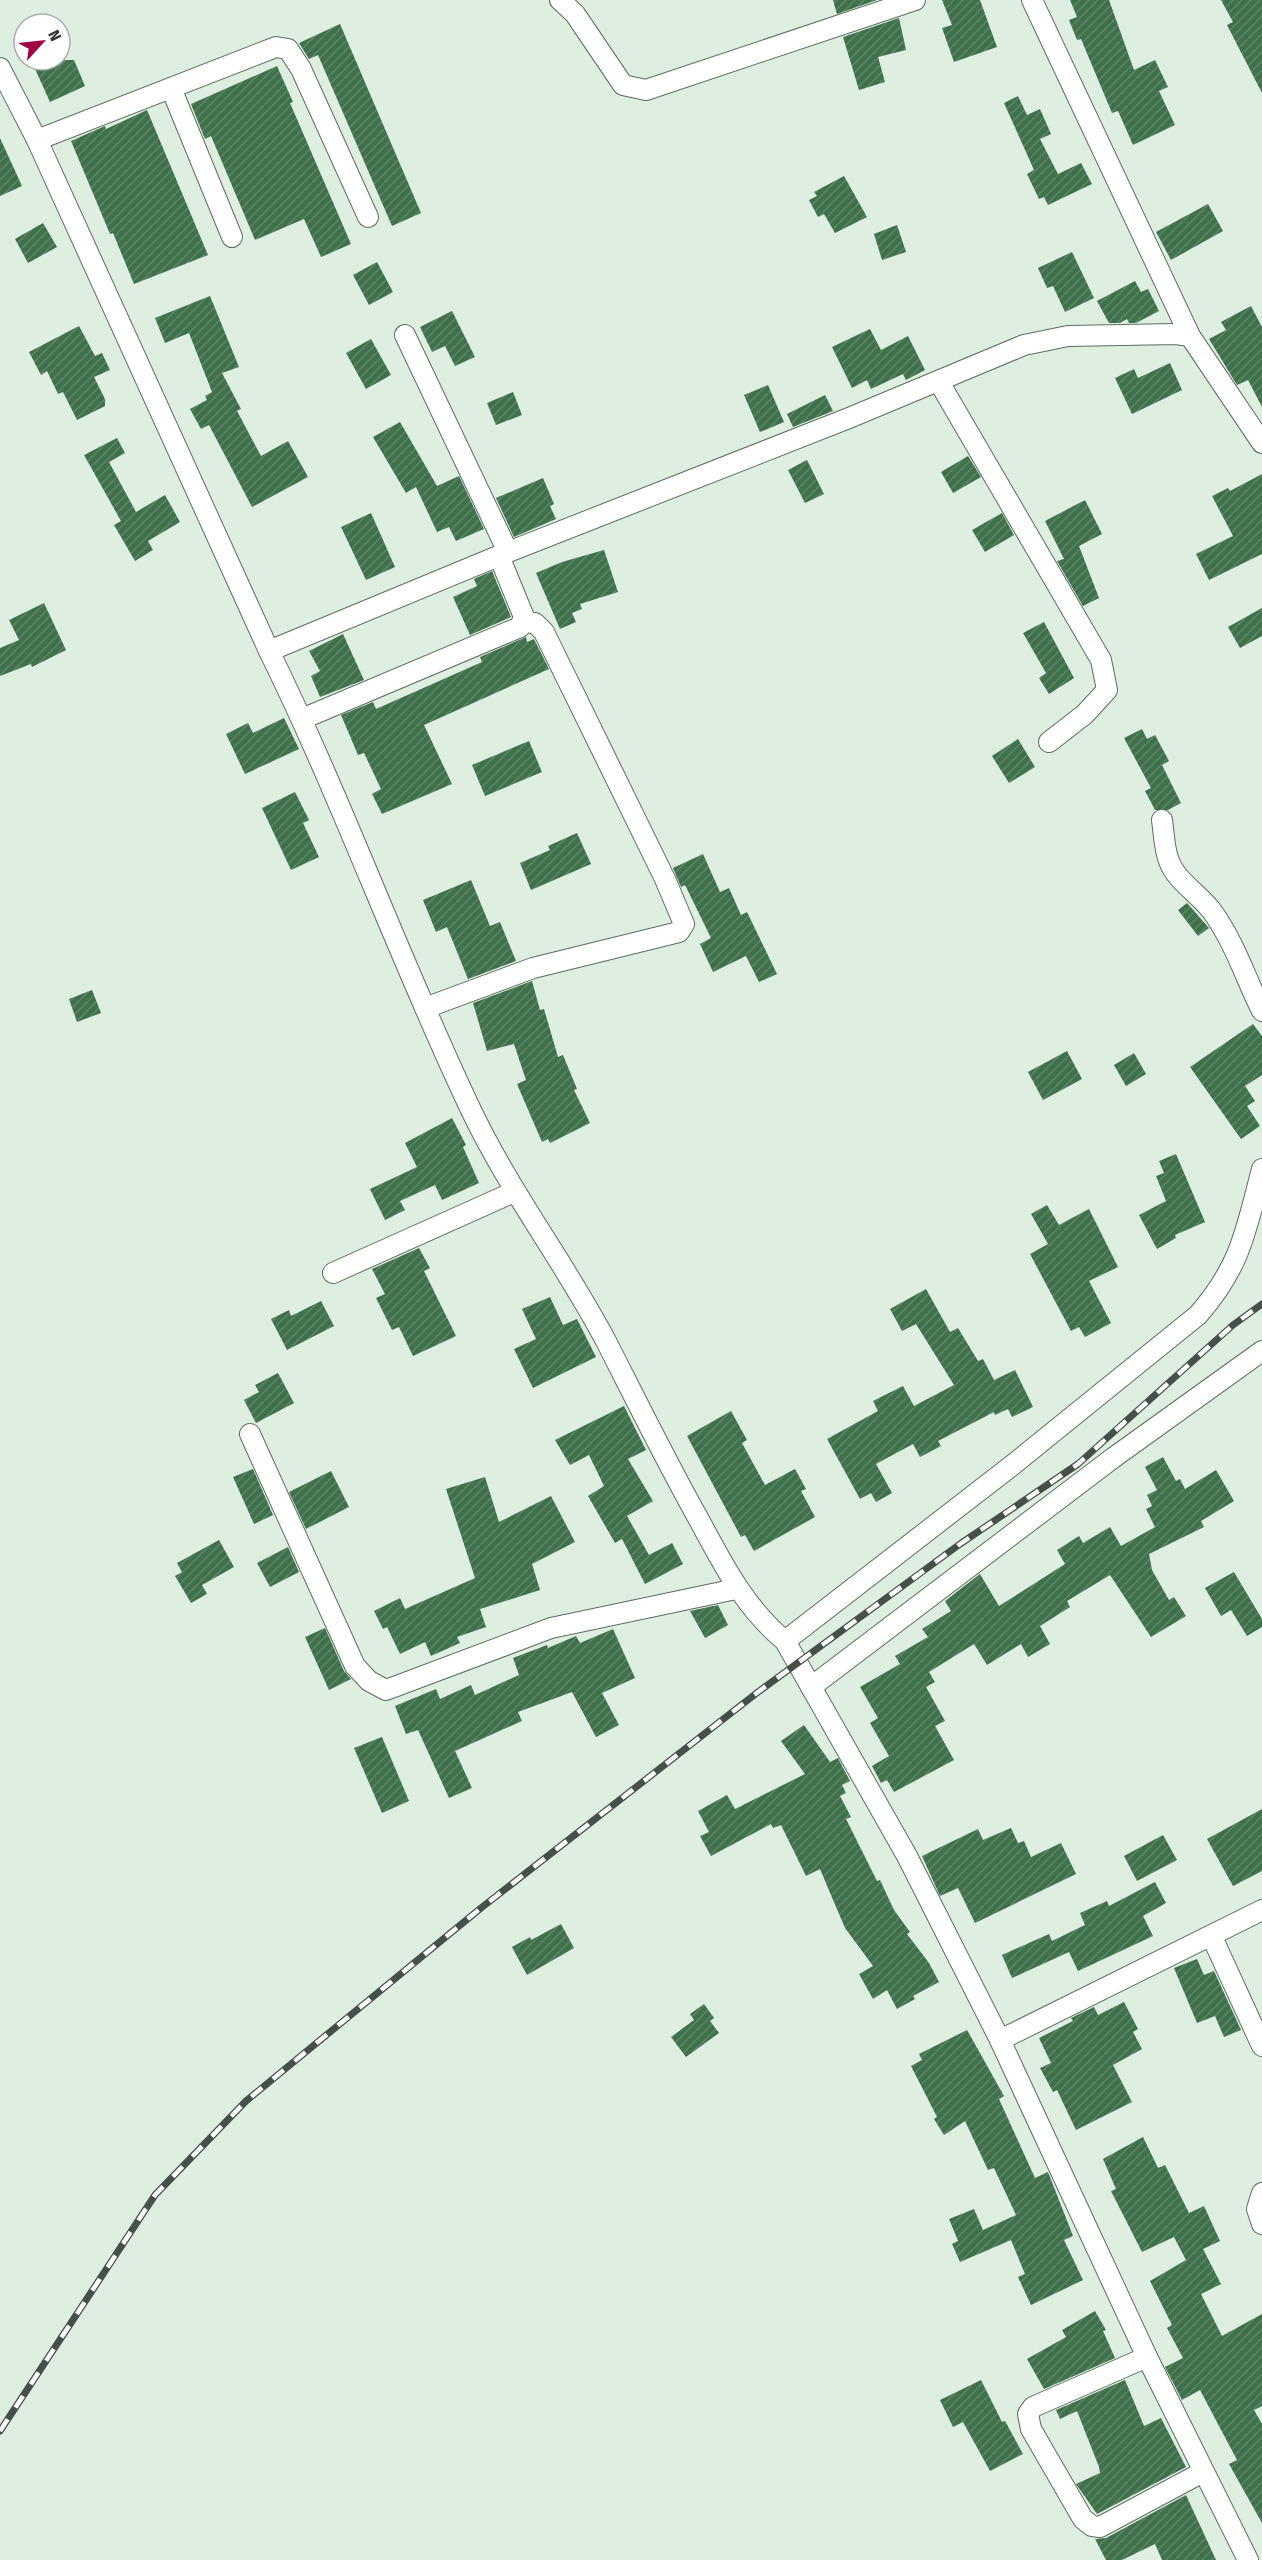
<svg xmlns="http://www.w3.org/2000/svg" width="1262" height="2560" font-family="'Fira Sans Condensed',sans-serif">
<defs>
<pattern id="building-hatch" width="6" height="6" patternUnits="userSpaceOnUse" patternTransform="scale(1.5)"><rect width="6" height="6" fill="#3e714c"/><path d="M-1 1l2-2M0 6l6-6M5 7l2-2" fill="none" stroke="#5e8569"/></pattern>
</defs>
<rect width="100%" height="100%" fill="#deefe1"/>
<g fill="url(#building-hatch)">
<path d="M833,0H877L837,14Z"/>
<path d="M942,0H980L997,47L954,62L942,28L952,25Z"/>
<path d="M1070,0H1109L1134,70L1155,60L1168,87L1159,91L1175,125L1133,145L1118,111L1112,113L1081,39L1077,40L1069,20L1077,17Z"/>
<path d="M1221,0H1262V93L1227,25L1233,22Z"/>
<path d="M899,18L906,50L878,57L885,82L859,90L843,37Z"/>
<path d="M340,24L421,213L392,226L318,55L309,59L299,43Z"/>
<path d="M31,60H74L85,86L50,102Z"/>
<path d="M277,66L293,102L290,103L351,244L321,257L304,219L255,240L211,136L205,139L191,104Z"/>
<path d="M1018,96L1027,115L1040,109L1051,134L1040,139L1058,174L1081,163L1092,184L1048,205L1044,197L1039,199L1027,174L1034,170L1004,103Z"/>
<path d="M147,110L208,255L134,284L113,233L110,234L71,141L105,126L106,129Z"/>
<path d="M0,138L22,186L0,196Z"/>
<path d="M844,176L867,217L835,233L824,214L818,217L809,200L817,196L814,192Z"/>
<path d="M1208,204L1223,231L1171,260L1156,232Z"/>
<path d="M43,223L57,247L28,263L15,239Z"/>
<path d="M897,225L906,252L882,260L874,234Z"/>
<path d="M1072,252L1094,298L1065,312L1053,286L1047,288L1038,268Z"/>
<path d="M377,262L393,292L369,305L353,275Z"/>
<path d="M1135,281L1141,292L1148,289L1159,311L1136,323H1129L1127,319L1120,323H1109L1097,301Z"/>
<path d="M210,296L239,367L222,373L241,409L237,411L261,456L288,441L308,477L252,507L209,425L201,429L190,409L207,400L205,396L212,392L189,333L165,343L155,318Z"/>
<path d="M1251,306L1262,327V407L1248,380L1237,385L1209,339L1226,330L1221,322Z"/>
<path d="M452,311L475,357L455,366L445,346L432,352L420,327Z"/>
<path d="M79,326L95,356L102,353L110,370L94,377L105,399V406L77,420L63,392L58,394L47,371L41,375L29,352Z"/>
<path d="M870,329L881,350L908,336L925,370L906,380L903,374L871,389L867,380L852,388L832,347Z"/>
<path d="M371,339L391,375L366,389L346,353Z"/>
<path d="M1170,363L1182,390L1132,414L1115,378L1134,369L1138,378Z"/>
<path d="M768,385L784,422L760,432L744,395Z"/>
<path d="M513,392L522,415L496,425L487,403Z"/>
<path d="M825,395L833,411L793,427L787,414Z"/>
<path d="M400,422L437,486L459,476L484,529L456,541L449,527L437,532L416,487L406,493L373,437Z"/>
<path d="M117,438L125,453L109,462L136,512L165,495L180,522L148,541L153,550L135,561L114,525L121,521L84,455Z"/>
<path d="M968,456L981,477L953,493L941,472Z"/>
<path d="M807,460L824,494L805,503L788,470Z"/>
<path d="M1262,474V554L1209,580L1196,554L1233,536L1212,496L1228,488L1230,491Z"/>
<path d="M543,478L554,504L550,506L556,519L514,537L496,498Z"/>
<path d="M1085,500L1102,534L1079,546L1099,598L1083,606L1057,561L1064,559L1045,521Z"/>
<path d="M371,513L395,567L366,580L341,527Z"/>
<path d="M1002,513L1014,535L985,552L972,530Z"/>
<path d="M604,550L618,592L580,604L582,609L572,613L576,622L560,629L536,573L562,562Z"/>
<path d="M492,571L511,617L470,635L453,597L477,586L474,579Z"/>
<path d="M44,603L66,650L32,667L31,664L0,676V648L19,640L9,620Z"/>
<path d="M1262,608V636L1240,648L1228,627Z"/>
<path d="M1044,622L1074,678L1049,694L1039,678L1046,673L1023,633Z"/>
<path d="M343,634L364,680L320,697L311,676L320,671L309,651Z"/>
<path d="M526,637L527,642L534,639L549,669L424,725L452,784L382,814L372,794L381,789L364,753L358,755L341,715L373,702L376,709L482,662L480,657Z"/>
<path d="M284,718L299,749L245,774L226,734L248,723L253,733Z"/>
<path d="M1142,729L1147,739L1155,735L1169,761L1162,765L1181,803L1168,810H1155L1145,791L1151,788L1124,738Z"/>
<path d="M1018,739L1035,767L1009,783L992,756Z"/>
<path d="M529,741L542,772L485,796L472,765Z"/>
<path d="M295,792L309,820L303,823L319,857L291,870L262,808Z"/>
<path d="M577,833L591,864L531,890L520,863L550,850L548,846Z"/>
<path d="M703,854L720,892L729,888L741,915L747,912L777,974L759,982L746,956L713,972L700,944L711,938L685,885L681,887L673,868Z"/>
<path d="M471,880L490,926L500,922L516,961L468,979L447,927L436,932L423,900Z"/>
<path d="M1187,903L1209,928L1198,936L1178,910Z"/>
<path d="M532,981L540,1010L544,1009L558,1057L563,1055L577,1089L574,1090L590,1123L550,1143L548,1139L542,1142L517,1084L526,1080L514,1044L487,1051L473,1003Z"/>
<path d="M92,990L101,1013L77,1022L69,999Z"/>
<path d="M1253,1024L1262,1036V1075L1245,1086L1255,1101L1247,1106L1260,1126L1241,1139L1190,1067Z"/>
<path d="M1067,1051L1082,1079L1043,1100L1028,1072Z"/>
<path d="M1134,1053L1146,1074L1126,1086L1114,1065Z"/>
<path d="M452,1118L466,1145L463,1147L479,1183L442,1200L435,1185L400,1201L405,1210L385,1220L370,1189L417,1167L405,1143Z"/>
<path d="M1176,1154L1205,1222L1175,1235L1176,1238L1157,1249L1139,1215L1166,1201L1156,1176L1164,1173L1159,1161Z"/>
<path d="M1047,1205L1059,1225L1089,1209L1118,1267L1089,1281L1111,1323L1085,1337L1079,1327L1071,1331L1030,1254L1048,1244L1031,1214Z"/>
<path d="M419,1248L430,1268L424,1271L456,1336L413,1356L399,1327L392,1330L376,1298L385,1294L372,1269Z"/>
<path d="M926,1289L950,1332L958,1328L978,1361L983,1359L994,1380L1015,1370L1033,1407L1012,1417L1008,1409L995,1415L994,1412L938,1441L941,1446L920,1457L913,1444L876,1464L892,1493L876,1502L871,1493L860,1499L827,1439L878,1411L873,1401L903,1386L914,1406L954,1385L916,1324L902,1331L890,1309Z"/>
<path d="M550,1297L563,1325L577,1319L596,1357L533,1388L514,1349L536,1339L522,1309Z"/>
<path d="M321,1301L334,1326L287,1350L271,1319L289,1310L291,1316Z"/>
<path d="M278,1373L294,1403L256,1423L244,1400L259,1392L255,1385Z"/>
<path d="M624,1406L646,1450L628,1459L653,1501L627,1516L649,1555L672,1543L683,1564L645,1584L622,1539L615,1543L588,1496L604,1486L589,1455L570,1465L555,1440Z"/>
<path d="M731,1411L747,1440L742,1443L765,1485L795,1469L806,1489L801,1491L815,1517L754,1551L745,1535L741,1537L687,1436Z"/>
<path d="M1163,1457L1176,1481L1180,1479L1185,1489L1216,1470L1234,1501L1201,1521L1204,1527L1149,1554L1152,1570L1169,1600L1174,1597L1186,1616L1151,1637L1110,1575L1067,1601L1070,1607L1040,1626L1050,1644L1028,1657L1021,1644L987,1665L974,1644L929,1672L935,1682L926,1687L945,1721L935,1726L954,1760L894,1792L887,1780L881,1783L872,1766L889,1756L870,1723L878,1718L860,1687L900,1664L895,1656L928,1637L922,1629L951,1611L945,1601L980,1574L999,1606L1065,1564L1057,1550L1079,1536L1083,1543L1110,1527L1121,1546L1155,1527L1146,1509L1152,1506L1147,1495L1157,1490L1145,1467Z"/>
<path d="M253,1469L273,1515L254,1524L233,1477Z"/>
<path d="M331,1471L349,1507L306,1529L289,1492Z"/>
<path d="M485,1477L499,1522L551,1496L575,1542L532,1564L540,1590L480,1609L486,1627L457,1637L460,1643L431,1656L425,1642L400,1654L387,1627L383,1629L374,1611L400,1598L405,1609L475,1578L446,1489Z"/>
<path d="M219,1540L234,1567L202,1585L207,1594L191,1603L175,1576L182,1572L177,1563Z"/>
<path d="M288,1547L299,1572L270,1587L257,1563Z"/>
<path d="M1234,1572L1262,1619V1627L1247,1636L1231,1610L1221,1616L1205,1588Z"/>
<path d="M718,1605L728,1625L705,1638L690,1611Z"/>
<path d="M325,1628L344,1671L351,1679L329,1690L305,1637Z"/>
<path d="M613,1629L635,1678L602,1693L619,1725L596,1737L572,1692L518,1712L522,1721L455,1751L472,1788L449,1798L418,1730L406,1734L395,1706L436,1689L440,1699L471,1685L475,1695L519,1675L513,1658L547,1645L548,1648L576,1636L580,1643Z"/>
<path d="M804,1725L830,1762L838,1758L850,1781L842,1785L846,1793L840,1796L851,1817L846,1819L877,1881L880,1880L894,1910L910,1932L907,1934L929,1963L939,1982L913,1996L915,1999L897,2009L887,1990L873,1999L859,1974L873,1966L845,1928L820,1869L806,1876L781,1825L773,1828L771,1824L711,1856L700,1836L709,1832L698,1811L727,1795L735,1809L805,1774L781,1741Z"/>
<path d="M382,1737L409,1801L382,1813L354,1748Z"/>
<path d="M1262,1809V1871L1233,1886L1207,1839Z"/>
<path d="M1011,1828L1018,1843L1024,1841L1031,1857L1061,1843L1076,1874L975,1923L958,1888L940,1896L922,1856L978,1829L983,1840Z"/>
<path d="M1163,1835L1177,1860L1137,1881L1124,1856Z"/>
<path d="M1155,1882L1166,1903L1143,1916L1153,1936L1078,1971L1069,1952L1012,1978L1002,1955L1049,1934L1052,1941L1085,1925L1080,1913L1107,1901L1109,1906Z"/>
<path d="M561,1924L574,1948L527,1975L512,1947L530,1937L531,1940Z"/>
<path d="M1197,1959L1204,1975L1214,1971L1241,2030L1224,2037L1215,2016L1197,2023L1174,1968Z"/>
<path d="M1124,2002L1138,2029L1133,2032L1142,2049L1113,2065L1132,2102L1076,2130L1057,2090L1053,2092L1040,2068L1051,2063L1039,2038L1073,2021L1071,2018L1094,2007L1098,2015Z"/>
<path d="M704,2004L714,2018L710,2021L719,2033L686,2057L671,2037L694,2020L690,2014Z"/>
<path d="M967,2030L1004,2096L999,2099L1035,2178L1048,2172L1073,2236L1064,2240L1083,2280L1031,2305L1018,2277L1025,2274L1011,2240L960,2262L952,2244L958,2241L949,2219L974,2209L983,2230L1016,2215L994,2168L988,2170L965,2121L944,2135L934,2119L937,2117L911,2066L922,2060L919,2054Z"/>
<path d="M1143,2137L1158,2168L1165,2165L1189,2213L1204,2206L1220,2241L1203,2249L1221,2284L1201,2294L1222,2336L1262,2314V2406L1254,2410L1262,2424V2523L1229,2464L1237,2460L1200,2390L1182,2400L1165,2367L1183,2358L1167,2328L1172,2325L1150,2281L1186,2260L1174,2237L1142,2252L1111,2191L1116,2189L1103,2159Z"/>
<path d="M1095,2311L1106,2330L1103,2331L1115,2358L1044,2389L1027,2359L1066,2337L1062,2330Z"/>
<path d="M981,2380L1002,2422L1005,2421L1023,2454L990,2471L963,2422L953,2427L940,2400Z"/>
<path d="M1125,2380L1144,2426L1161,2418L1186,2467L1097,2514L1076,2484L1100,2473L1099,2467L1077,2411L1060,2419L1056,2410Z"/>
<path d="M1186,2495L1216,2560H1162L1155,2544L1122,2560H1106L1095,2539L1106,2538Z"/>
</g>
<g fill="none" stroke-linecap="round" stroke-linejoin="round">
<g stroke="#5d6c60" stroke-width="22">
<g id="street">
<path d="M560,0L575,14L623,85L646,90L915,0"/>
<path d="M1032,0L1190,336L1262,443"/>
<path d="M0,68L37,140L269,651C343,801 399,959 471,1110C510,1192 565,1263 607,1343C637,1402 666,1461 698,1518C723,1564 744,1607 785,1641L907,1856L1000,2040L1147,2357L1248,2560"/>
<path d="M171,88L232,237"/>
<path d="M37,140L276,47L288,49L301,69L368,217"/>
<path d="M405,335L508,552"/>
<path d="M939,382L1101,660L1107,690L1085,714L1049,742"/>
<path d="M269,651L508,552L849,418L1024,345L1068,336L1176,334L1190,336"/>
<path d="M302,719L520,627L524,617L499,556"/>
<path d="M1162,820C1164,833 1164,849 1169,861C1177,883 1202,895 1214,914C1235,944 1246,979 1262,1011"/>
<path d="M425,1008L533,968L679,932L684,924L665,879L544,632L535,623L523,622"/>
<path d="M333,1273L514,1192"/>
<path d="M250,1434L355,1666L369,1681L386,1690L551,1628L736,1589"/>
<path d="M785,1641L1010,1467L1198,1315C1241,1266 1246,1230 1262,1169"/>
<path d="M811,1687L1113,1458L1262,1351"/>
<path d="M1212,1937L1262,2046"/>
<path d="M1000,2040L1262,1910"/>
<path d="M1262,2193L1257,2209L1262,2224"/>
<path d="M1147,2357L1033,2407L1028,2414L1031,2429L1083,2519L1092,2526L1100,2527L1203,2472"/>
</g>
</g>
<use href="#street" stroke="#fff" stroke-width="20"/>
<g stroke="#474f49" stroke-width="7">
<path id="rail" d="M0,2431L155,2195L246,2101L481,1908L758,1692L960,1544L1078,1464L1233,1325L1262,1304"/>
</g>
<use href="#rail" stroke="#fff" stroke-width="4.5" stroke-dasharray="14" stroke-linecap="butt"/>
</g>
<g transform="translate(42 42) rotate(63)"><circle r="28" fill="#ffffff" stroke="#aaadab" stroke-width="1.5"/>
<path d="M0-4.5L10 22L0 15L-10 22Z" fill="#a00343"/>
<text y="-9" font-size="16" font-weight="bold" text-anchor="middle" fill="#2b322d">N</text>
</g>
</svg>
